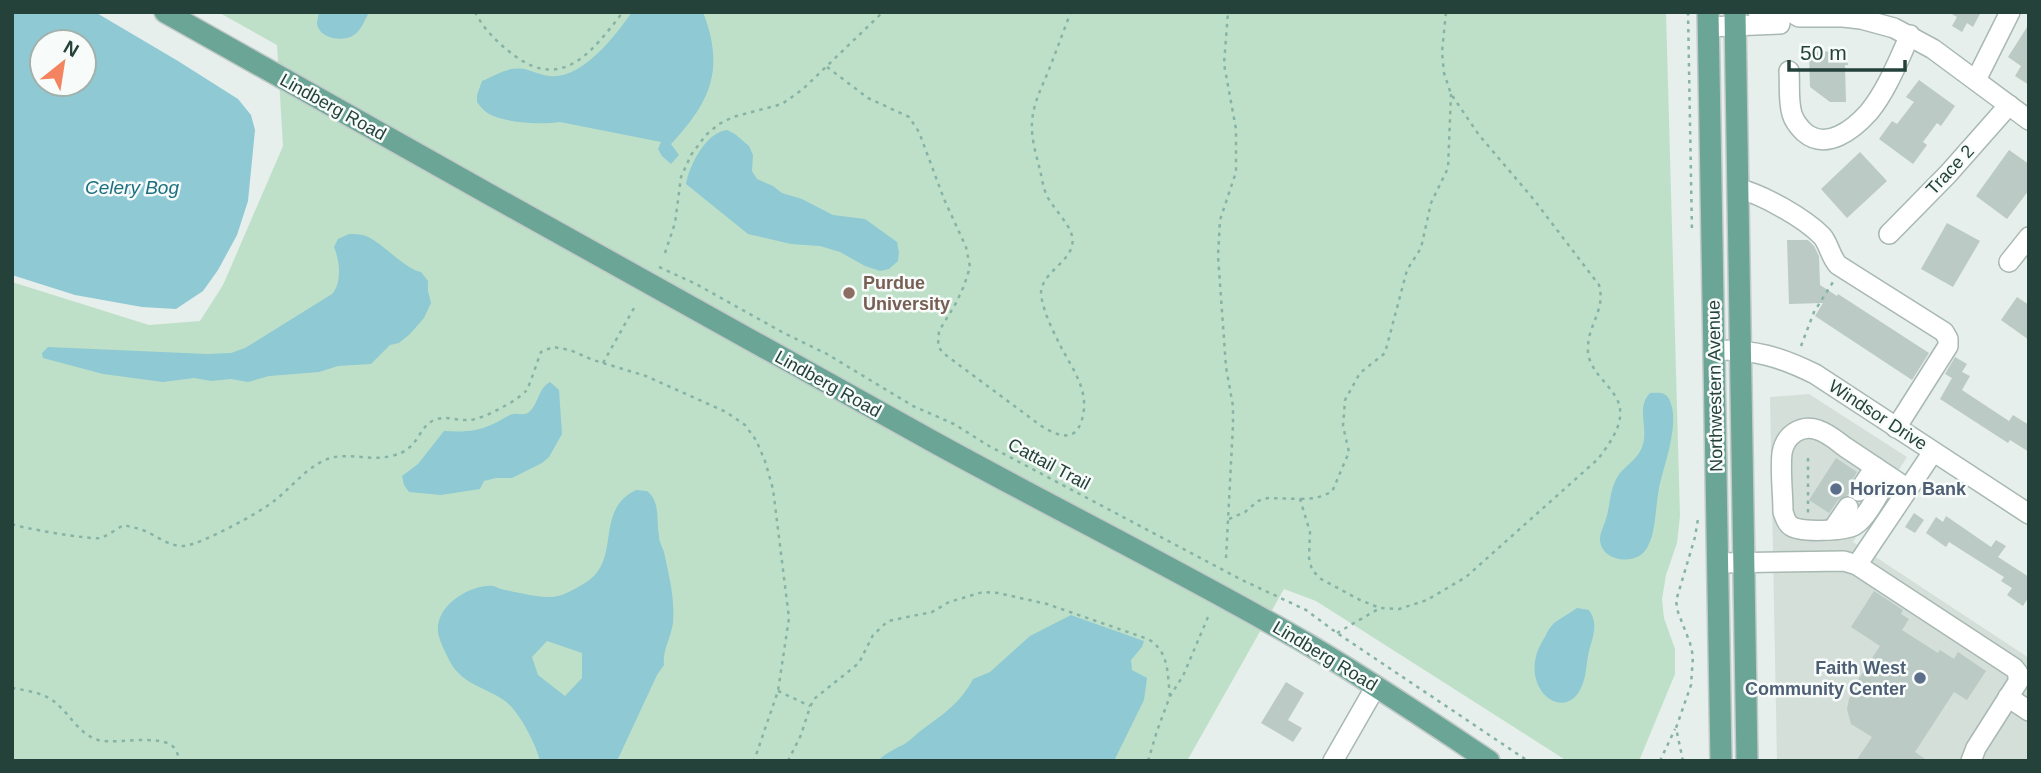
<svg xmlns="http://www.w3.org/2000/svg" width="2041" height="773" font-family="Arial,sans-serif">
<rect width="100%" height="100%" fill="#e6efeb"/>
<path fill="#d4dfda" d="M1809,394L1907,457L1853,542L2029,658V761H1777L1770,397Z"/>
<path fill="#bfe0c8" d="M218,12H1666L1680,516L1677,543L1666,575L1662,599L1664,618L1675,649V674L1639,761H1567L1316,601L1284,589L1187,761H12V282L149,325L200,321L223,285L283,146L277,45Z"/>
<g fill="#8ec9d4" fill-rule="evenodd">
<path d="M12,12H95L178,61L238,99L251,115L255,130L248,201L237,235L218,270L203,291L176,309L142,307L75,295L12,275ZM84,42V84H42V42Z"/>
<path d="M319,12H369C365,20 361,30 354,35C343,43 318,38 317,23C317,21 319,14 319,12Z"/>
<path d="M632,12H703C725,69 711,101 671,144L679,155L671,164L662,156L658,149L661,142L560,122C542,125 506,123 489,114C484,111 480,106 477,102V95L482,81C498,74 510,65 528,70C535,72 542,75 549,76C582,80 615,36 632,12Z"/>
<path d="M727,130L735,134L749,146L753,155L752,171L757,179L773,186L782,193L802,199L833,215L865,219L897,242L899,252L898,261L889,269L880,271L865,266L840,252L820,246L791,244L748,234L686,184C689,166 706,132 727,130Z"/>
<path d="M349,234C356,234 364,234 370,238C385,246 407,270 421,272L428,281V291L431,303L424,318L410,334L399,343L390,345L371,364L338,366L319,372L269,376L248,382L231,379L211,381L194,378L163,382L103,374L43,358L42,353L48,347L207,354L231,353L245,348L332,294C342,283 340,261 334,247L338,239Z"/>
<path d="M550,382L559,390L562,434L549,457L542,463L512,478H496L484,481L480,489L441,495L409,492L404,485L402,476L418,464L444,431C462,432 476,432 493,424C499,422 506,416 513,414C520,413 526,417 532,409C539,400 539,388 550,382Z"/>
<path d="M1650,393C1657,393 1665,391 1669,399C1681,421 1664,465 1659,488C1656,504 1656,520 1652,536C1650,542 1647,550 1642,554C1628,565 1601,559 1600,540C1600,532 1604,526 1606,519C1611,503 1609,488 1620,473C1628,464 1640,457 1643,444C1648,427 1636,407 1650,393Z"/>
<path d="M636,490L647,491C661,502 656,521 659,536C659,542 662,546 664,552C669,576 675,598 673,623C671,637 662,652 664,665L657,675L617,761H540C536,744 519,711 505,701C486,687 464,686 450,662C446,653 439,641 438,632C435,606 470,584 493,586C495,586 496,587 498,588C508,591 541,598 550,597C562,597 575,589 585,583C623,560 593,511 636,490ZM547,641L582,653V678L565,696L538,675L532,657Z"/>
<path d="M1577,608L1589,610C1600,626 1591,639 1588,656C1586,667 1586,678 1581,688C1563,726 1513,684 1545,637C1547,632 1550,627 1554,623C1561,618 1570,613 1577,608Z"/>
<path d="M1071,615L1144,641L1142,647L1131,660L1132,670L1147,678L1144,700L1114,761H878C886,752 896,749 906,743C912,739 917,733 923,729C944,714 961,702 973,679L990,672L1030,636Z"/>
</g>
<g fill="#bbcac4">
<path d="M1948,12H1981L1973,27L1967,23L1962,32L1952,26L1957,17Z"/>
<path d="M2029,24V85L2015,76L2021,66L2008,57Z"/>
<path d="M1847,51L1848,65H1845L1846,102H1830L1810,87L1809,52Z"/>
<path d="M1919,80L1955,106L1941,126L1937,123L1923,142L1927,145L1913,164L1879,139L1892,121L1897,124L1914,102L1906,97Z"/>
<path d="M2009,150L2029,164V190L2007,219L1976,196Z"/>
<path d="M1860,152L1887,181L1847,218L1821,189Z"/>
<path d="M1947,223L1980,241L1953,287L1921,269Z"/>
<path d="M1787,240H1808L1814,246L1819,256L1820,285L1837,296L1838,294L1929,353L1912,380L1815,316L1823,303L1789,304Z"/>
<path d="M2017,297L2029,305V340L2001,320Z"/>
<path d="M1955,357L1967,364L1962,372L1970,376L1962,390L2009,421L2013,415L2029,425V452L2010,440L2008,443L1940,399L1952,378L1945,374Z"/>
<path d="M1836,458L1857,472L1849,485L1848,495L1838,500L1829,513L1809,500Z"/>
<path d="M1914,513L1924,520L1915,533L1905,527Z"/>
<path d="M1946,516L1991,547L1996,540L2006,546L1998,557L2029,577V596L2023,606L2007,595L2012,588L2001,581L2004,577L1949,542L1946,547L1926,533L1936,517L1943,522Z"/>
<path d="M1874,591L1903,610L1901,614L1909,619L1902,630L1938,653L1940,650L1954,659L1958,652L1986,671L1967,700L1954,692L1915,752L1928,761H1856L1872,737L1851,724L1847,709L1849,699L1855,690L1854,686L1880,646L1851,627Z"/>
<path d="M1286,682L1304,693L1288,720L1302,728L1293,742L1261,723Z"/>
</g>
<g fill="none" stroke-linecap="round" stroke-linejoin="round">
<g stroke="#a8b8b2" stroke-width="22">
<g id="minor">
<path d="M1758,12L1792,13L1799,17H1843L1861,19L1894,28L1933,49L2029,120"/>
<path d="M1708,27L1780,24"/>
<path d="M1789,71C1790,84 1788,101 1792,114C1794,121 1799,127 1804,132C1826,151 1853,130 1869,112C1887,90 1898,61 1910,35"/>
<path d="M1976,80L2010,12"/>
<path d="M1739,189C1762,194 1804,218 1822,236C1829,244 1830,256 1838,265L1944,332L1948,339V346L1896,428"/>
<path d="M1889,234L1948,174L2009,105"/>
<path d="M2009,262L2029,237"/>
<path d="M1715,350C1756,350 1778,356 1815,374L2029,514"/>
<path d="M1889,476C1881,489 1867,518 1855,525C1845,531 1800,533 1791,526C1786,523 1785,517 1783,512C1783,493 1780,471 1782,453C1785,435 1801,424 1818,430C1828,433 1837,441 1845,447C1866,461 1887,475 1908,489"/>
<path d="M1859,491L1875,467"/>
<path d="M1833,529L1848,507"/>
<path d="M1718,563L1844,561L1857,565L2014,668L2018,673V682L1976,748L1971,761"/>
<path d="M1857,565L1933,452"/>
<path d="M2008,697L2029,711"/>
<path d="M1333,761L1376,686"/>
</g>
</g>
<g stroke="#c2cac8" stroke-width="24">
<g id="major">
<path d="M165,12C420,156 676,299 932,441C1057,510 1185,573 1309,645C1370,681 1429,721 1489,761"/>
<path d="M1708,12L1721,761"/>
<path d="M1735,12L1747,761"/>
</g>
</g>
<g stroke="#86b3a5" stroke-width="2.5" stroke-dasharray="3.5 5" stroke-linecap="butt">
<path d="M475,12C484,30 499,44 515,56C564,92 594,49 623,12"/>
<path d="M1688,12L1692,233"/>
<path d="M827,67L868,98L909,117L919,132L944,199L966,247L970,267L964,286L956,303L939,331L938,346L943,353L1040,425C1063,440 1080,442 1084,409C1086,385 1070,365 1060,345C1053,331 1045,315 1042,300C1034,272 1078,263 1072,236C1069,223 1053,208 1047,196C1043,188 1042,178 1040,170C1036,155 1031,137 1032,123C1033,104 1041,89 1048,72C1056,52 1063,32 1071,12"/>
<path d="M665,253L675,223L681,177L691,155L706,135L719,124L733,117L782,104L803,89L883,12"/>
<path d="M659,267L696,284L782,332L827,354L913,406L954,424L989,446L1240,579L1306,610L1337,633L1528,761"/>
<path d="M1801,346L1814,312L1833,282"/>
<path d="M603,363L634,308"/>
<path d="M1808,458V514"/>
<path d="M1301,499L1316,498L1332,492L1349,452L1343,426L1345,400L1360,373L1385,353L1407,270L1421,248L1431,203L1448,168L1451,94"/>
<path d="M1229,519L1245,512L1258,501L1268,498L1300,499L1310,532L1309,558L1312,570L1321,579L1360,600L1380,608L1399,609L1427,600L1466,577L1598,459C1609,444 1625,424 1619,404C1616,394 1604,382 1597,373C1592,366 1587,357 1588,348C1588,324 1606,310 1599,285L1535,201L1479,135L1451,94L1444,73L1442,52L1446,12"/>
<path d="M12,524C20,528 92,540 100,538C108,536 116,529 124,525C131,527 138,528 145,531C157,536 170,547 184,546C202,544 259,513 274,501C291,488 303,471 323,461C344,450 368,462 391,456C420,450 416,429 434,420C446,415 457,421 470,420C483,419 517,401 526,391C529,388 538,359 541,352L553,347L570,350L593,360L646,376L726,412L745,425L756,440L765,461L773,489L789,618L778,691L754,761"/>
<path d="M1226,558L1233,425V406L1226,367L1218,256L1220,220L1236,172V129L1224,64L1228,12"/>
<path d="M1337,633L1380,608"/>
<path d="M12,688C24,690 38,692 49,698C68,709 76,733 98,740C118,746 181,727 178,761"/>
<path d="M778,691L810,706"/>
<path d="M788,761L801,735L810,707L814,699L859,663L873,635L888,621L932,612L949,602L983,592L998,593L1047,604L1148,639C1170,652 1167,674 1170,696"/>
<path d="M1148,761L1157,731L1170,696L1183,676L1208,617"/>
<path d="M1660,761L1675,729"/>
<path d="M1683,761L1676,728L1691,685L1693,656L1690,643L1678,612L1676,601L1695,537L1698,519"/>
</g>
<use href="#minor" stroke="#fff" stroke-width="19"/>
<use href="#major" stroke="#6aa596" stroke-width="21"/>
</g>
<circle fill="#8d6e63" stroke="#f7fbf9" stroke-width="2.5" cx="849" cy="293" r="7"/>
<g fill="#5c6f8a" stroke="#f7fbf9" stroke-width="2.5">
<circle cx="1836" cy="489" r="7"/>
<circle cx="1920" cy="678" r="7"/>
</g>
<g text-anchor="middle" stroke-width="5" stroke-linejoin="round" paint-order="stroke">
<g font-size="18" fill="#24423a" stroke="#f7fbf9">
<text transform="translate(333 107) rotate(29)" y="6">Lindberg Road</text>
<text transform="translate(1950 170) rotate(-47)" y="6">Trace 2</text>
<text transform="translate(828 384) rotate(29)" y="6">Lindberg Road</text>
<text transform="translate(1715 386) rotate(-91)" y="6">Northwestern Avenue</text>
<text transform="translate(1878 415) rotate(33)" y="6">Windsor Drive</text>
<text transform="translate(1049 464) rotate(28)" y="6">Cattail Trail</text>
<text transform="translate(1325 656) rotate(31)" y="6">Lindberg Road</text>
</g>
<g font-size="18" font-weight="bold" fill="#785e54" stroke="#f7fbf9" text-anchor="start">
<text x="863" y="289">Purdue<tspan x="863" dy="21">University</tspan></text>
</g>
<g font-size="18" font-weight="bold" fill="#4e5e75" stroke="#f7fbf9" text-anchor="start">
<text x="1850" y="495">Horizon Bank</text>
<text x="1906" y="674" text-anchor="end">Faith West<tspan x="1906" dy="21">Community Center</tspan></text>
</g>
<g font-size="19" font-style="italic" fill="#1c6f80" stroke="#f7fbf9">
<text x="132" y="194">Celery Bog</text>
</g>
</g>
<rect width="2041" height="773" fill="none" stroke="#24423a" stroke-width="28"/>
<g transform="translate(63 63) rotate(30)"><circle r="33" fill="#f7fbf9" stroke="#a3b1ad" stroke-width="2"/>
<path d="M0-5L12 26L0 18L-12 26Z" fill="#f4845f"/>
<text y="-10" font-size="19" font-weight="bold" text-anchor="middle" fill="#24423a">N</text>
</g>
<path d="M1789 60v10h116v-10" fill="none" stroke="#24423a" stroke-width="3.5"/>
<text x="1800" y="60" font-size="21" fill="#24423a" stroke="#f7fbf9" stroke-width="5" paint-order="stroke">50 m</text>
</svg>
